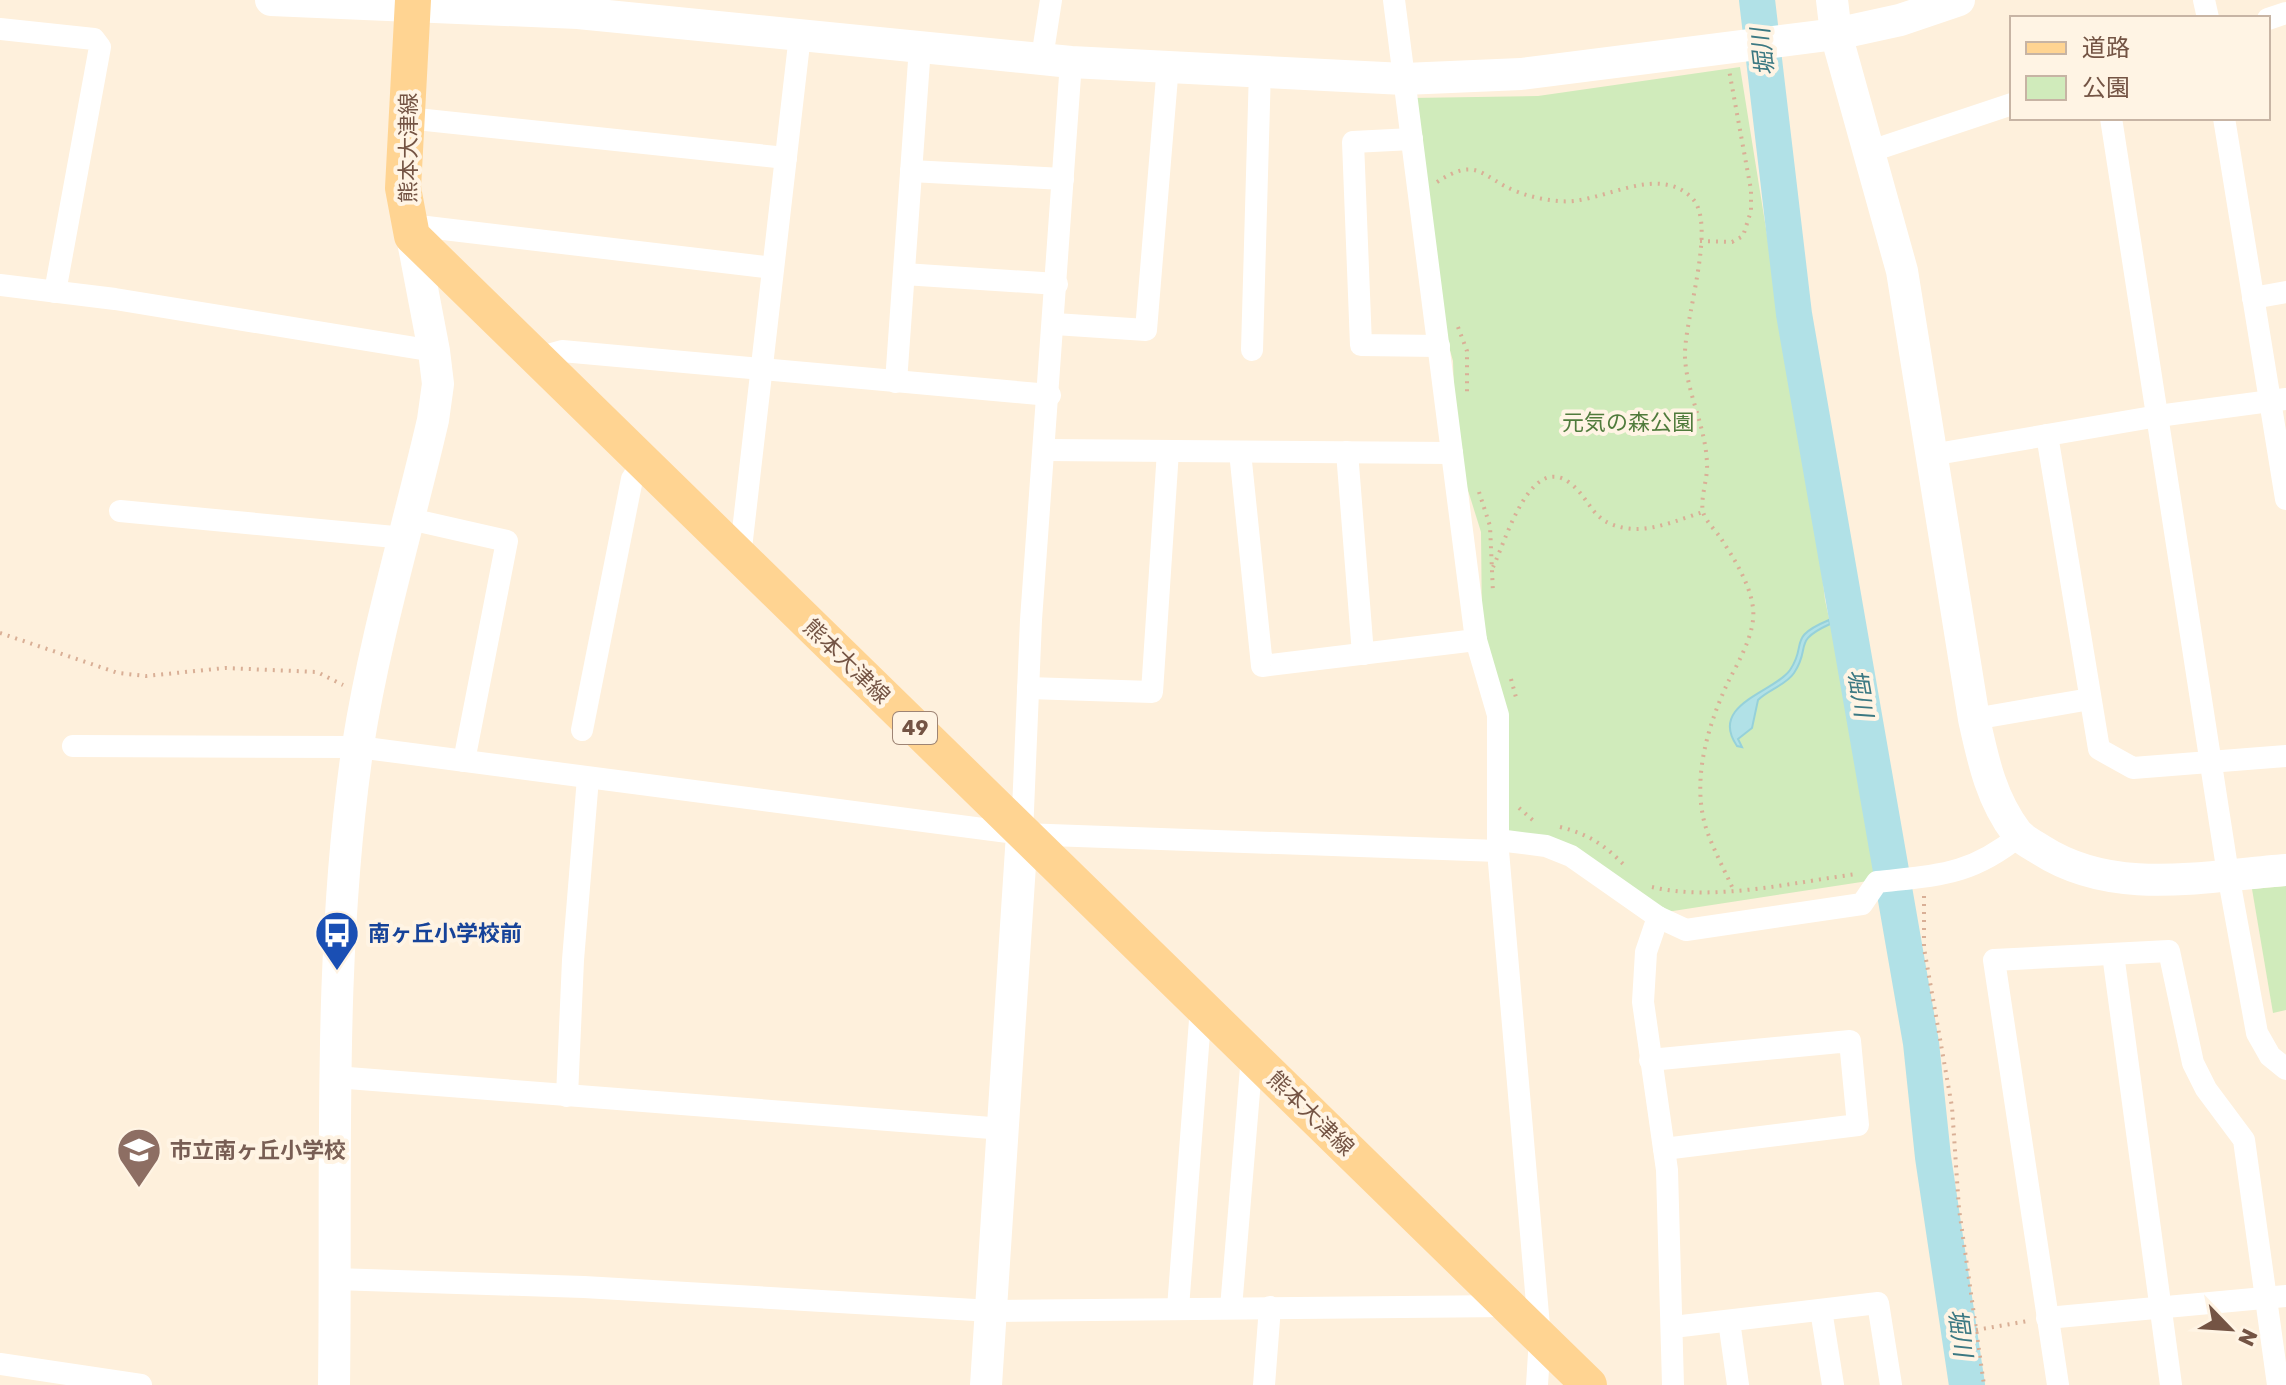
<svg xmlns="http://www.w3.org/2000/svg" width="2286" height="1385" font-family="Rubik,'Noto Sans JP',sans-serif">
<rect width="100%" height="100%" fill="#fef0dc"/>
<g fill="#d0ebbb">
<path d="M1740,67L1772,266L1805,424L1825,600L1857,745L1881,879L1660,913L1573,853L1503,837L1482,627L1481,532L1456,452L1453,361L1438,308L1411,98L1538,96Z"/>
<path d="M2286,886V1010L2273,1013L2252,889Z"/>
</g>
<path fill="#b1e1e7" stroke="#96d1da" stroke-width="2" d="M1829,620L1830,624C1791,642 1812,646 1794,673C1786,685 1768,690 1758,700L1752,728L1738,739L1742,747L1737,746C1708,704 1775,692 1790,670C1808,644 1786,638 1829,620Z"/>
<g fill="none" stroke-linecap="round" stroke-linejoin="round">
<path stroke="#b1e1e7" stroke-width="36" d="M1757,0L1794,314L1921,1043L1933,1157L1967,1385"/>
<g stroke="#d9af96" stroke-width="4" stroke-dasharray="2 6" stroke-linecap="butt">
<path d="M1437,182C1479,155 1481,178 1518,192C1531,197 1545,200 1559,201C1599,206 1656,162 1692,198C1718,224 1683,322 1685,358C1687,394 1706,427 1707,464C1708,478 1700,498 1703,512C1705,520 1715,530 1720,537C1733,557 1750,583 1753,608C1756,632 1739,661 1728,682C1708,725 1691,780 1706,828C1713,849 1724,869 1733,889"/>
<path d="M1700,241L1732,242L1743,236L1751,211V190L1729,70"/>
<path d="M1458,327L1467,351V393"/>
<path d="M1479,492L1490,526L1493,593"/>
<path d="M1493,567C1505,543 1530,452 1570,483C1592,500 1590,522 1625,528C1650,533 1680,519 1703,512"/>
<path d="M0,633L118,673L146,676L225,668L317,672L343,685"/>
<path d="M1511,679L1517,701"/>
<path d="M1519,808L1536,823"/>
<path d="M1560,827C1589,834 1606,846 1626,867"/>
<path d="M1652,887C1714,902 1794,882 1857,874"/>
<path d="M1924,896V948L1952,1107L1959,1209L1984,1385"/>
<path d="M1976,1330L2028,1321"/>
</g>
<g stroke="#fff" stroke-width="22">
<path d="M1394,0L1476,640L1498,715V851L1540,1338L1537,1385"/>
<path d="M2204,0L2208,18"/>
<path d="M2268,19L2286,13"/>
<path d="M0,29L94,39L100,47L55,292"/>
<path d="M1042,58L1051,0"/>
<path d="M407,118L786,158"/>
<path d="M2111,118L2228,874L2257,1033L2270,1056L2286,1069"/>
<path d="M2224,118L2286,499"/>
<path d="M1412,139L1353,142L1361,345L1439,346"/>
<path d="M1871,151L2012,104"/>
<path d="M911,171L1063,179"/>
<path d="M410,225L773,268"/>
<path d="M904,274L1057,284"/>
<path d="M0,285L115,299L434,351"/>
<path d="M2253,298L2286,292"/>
<path d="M1055,324L1146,330L1168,65"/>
<path d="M1252,350L1260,69"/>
<path d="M537,358L562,351L1050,395"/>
<path d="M896,382L920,47"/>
<path d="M2047,435L2099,749L2133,768L2286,756"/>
<path d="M1045,450L1452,453"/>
<path d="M1240,452L1262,666L1476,640"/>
<path d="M1347,452L1363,654"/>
<path d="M1931,455L2158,416L2286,399"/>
<path d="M120,511L405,538"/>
<path d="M410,519L507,541L464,761"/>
<path d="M740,557L800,35"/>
<path d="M1028,688L1152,692L1168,451"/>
<path d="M1974,719L2090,699"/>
<path d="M582,730L632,479L643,462"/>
<path d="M73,746L358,747L1022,834L1498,851"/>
<path d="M1022,834L1031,620L1071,62"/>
<path d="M1498,840L1546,846L1571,856L1658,917L1646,952L1643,1002L1667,1170L1673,1385"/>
<path d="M1658,917L1686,930L1862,904L1877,882C1937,875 1970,876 2019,836"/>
<path d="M2113,954L2171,1385"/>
<path d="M1650,1060L1850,1041L1858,1125L1664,1149"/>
<path d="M335,1077L1004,1129"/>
<path d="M567,1096L573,960L588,778"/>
<path d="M335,1279L584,1287L992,1311L1509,1306"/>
<path d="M1178,1308L1201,1007"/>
<path d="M1231,1308L1252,1056"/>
<path d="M1821,1310L1833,1385"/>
<path d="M2047,1318L2286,1296"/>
<path d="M1729,1321L1738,1385"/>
<path d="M1673,1327L1878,1303L1891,1385"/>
<path d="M0,1364L141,1385"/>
<path d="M1264,1385L1270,1307"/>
<path d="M2058,1385L1994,960L2169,951L2193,1063L2206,1089L2244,1140L2278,1385"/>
</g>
<g stroke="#fff" stroke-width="32">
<path d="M271,0L578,13L1071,62L1404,79L1521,74L1836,34L1900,20L1959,0"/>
<path d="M1832,0L1836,34L1902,271L1974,719C1983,760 1991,799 2017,833C2023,840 2033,845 2041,850C2114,897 2204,876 2286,870"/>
<path d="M334,1385C337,1172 327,957 358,745C375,636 408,528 433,420L438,384L434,351L412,236"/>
<path d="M986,1385L1022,834"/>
</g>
<path stroke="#ffd492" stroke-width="36" d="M413,0L403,188L412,236L1589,1385"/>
</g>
<defs>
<g id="bus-pin" transform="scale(2.3)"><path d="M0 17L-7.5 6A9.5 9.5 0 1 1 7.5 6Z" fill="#1a4fb4" stroke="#fff4e4"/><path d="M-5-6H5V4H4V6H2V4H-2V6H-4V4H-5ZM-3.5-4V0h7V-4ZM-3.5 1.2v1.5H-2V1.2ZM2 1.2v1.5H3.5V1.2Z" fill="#fff"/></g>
<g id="school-pin" transform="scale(2.3)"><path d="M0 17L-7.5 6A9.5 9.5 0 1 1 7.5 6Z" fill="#8d6e63" stroke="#fff4e4"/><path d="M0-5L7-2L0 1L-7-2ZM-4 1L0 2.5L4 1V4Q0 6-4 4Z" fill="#fff"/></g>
</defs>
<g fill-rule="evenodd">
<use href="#bus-pin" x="337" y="933"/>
<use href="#school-pin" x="139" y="1150"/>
</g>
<g text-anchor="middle" stroke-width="8" stroke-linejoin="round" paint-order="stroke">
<rect fill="#fff4e4" stroke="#9e8474" stroke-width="2" x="893" y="712" width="44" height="32" rx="6"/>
<g font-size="20" font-weight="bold" fill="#745444">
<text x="915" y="735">49</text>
</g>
<g font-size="22" fill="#745444" stroke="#fff4e4">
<text transform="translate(408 148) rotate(-90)" y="8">熊本大津線</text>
<text transform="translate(847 661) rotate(44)" y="8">熊本大津線</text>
<text transform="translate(1311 1113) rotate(44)" y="8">熊本大津線</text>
</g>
<g font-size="22" fill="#507b3c" stroke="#fff4e4">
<text x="1628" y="430">元気の森公園</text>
</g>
<g font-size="22" font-weight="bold" fill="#164399" stroke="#fff4e4" text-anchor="start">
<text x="368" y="941">南ヶ丘小学校前</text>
</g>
<g font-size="22" font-weight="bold" fill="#785e54" stroke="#fff4e4" text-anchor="start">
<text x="170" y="1158">市立南ヶ丘小学校</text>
</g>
<g font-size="24" font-style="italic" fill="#3b7882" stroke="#fff4e4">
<text transform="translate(1763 52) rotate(-97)" y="8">堀川</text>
<text transform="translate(1860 693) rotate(80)" y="8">堀川</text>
<text transform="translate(1960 1333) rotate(82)" y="8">堀川</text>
</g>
</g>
<rect x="2010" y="16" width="260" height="104" fill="#fff4e4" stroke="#c7b4a4" stroke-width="2"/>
<rect x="2026" y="42" width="40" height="12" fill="#ffd492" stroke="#c7b4a4" stroke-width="2"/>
<text x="2082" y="56" font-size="24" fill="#745444">道路</text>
<rect x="2026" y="76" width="40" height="24" fill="#d0ebbb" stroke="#c7b4a4" stroke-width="2"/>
<text x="2082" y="96" font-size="24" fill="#745444">公園</text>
<g transform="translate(2230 1329) rotate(115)" stroke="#fff4e4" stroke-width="6" paint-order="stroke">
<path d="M0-6L14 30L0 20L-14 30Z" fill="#745444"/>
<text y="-12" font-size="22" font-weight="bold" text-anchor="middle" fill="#745444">N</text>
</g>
</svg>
